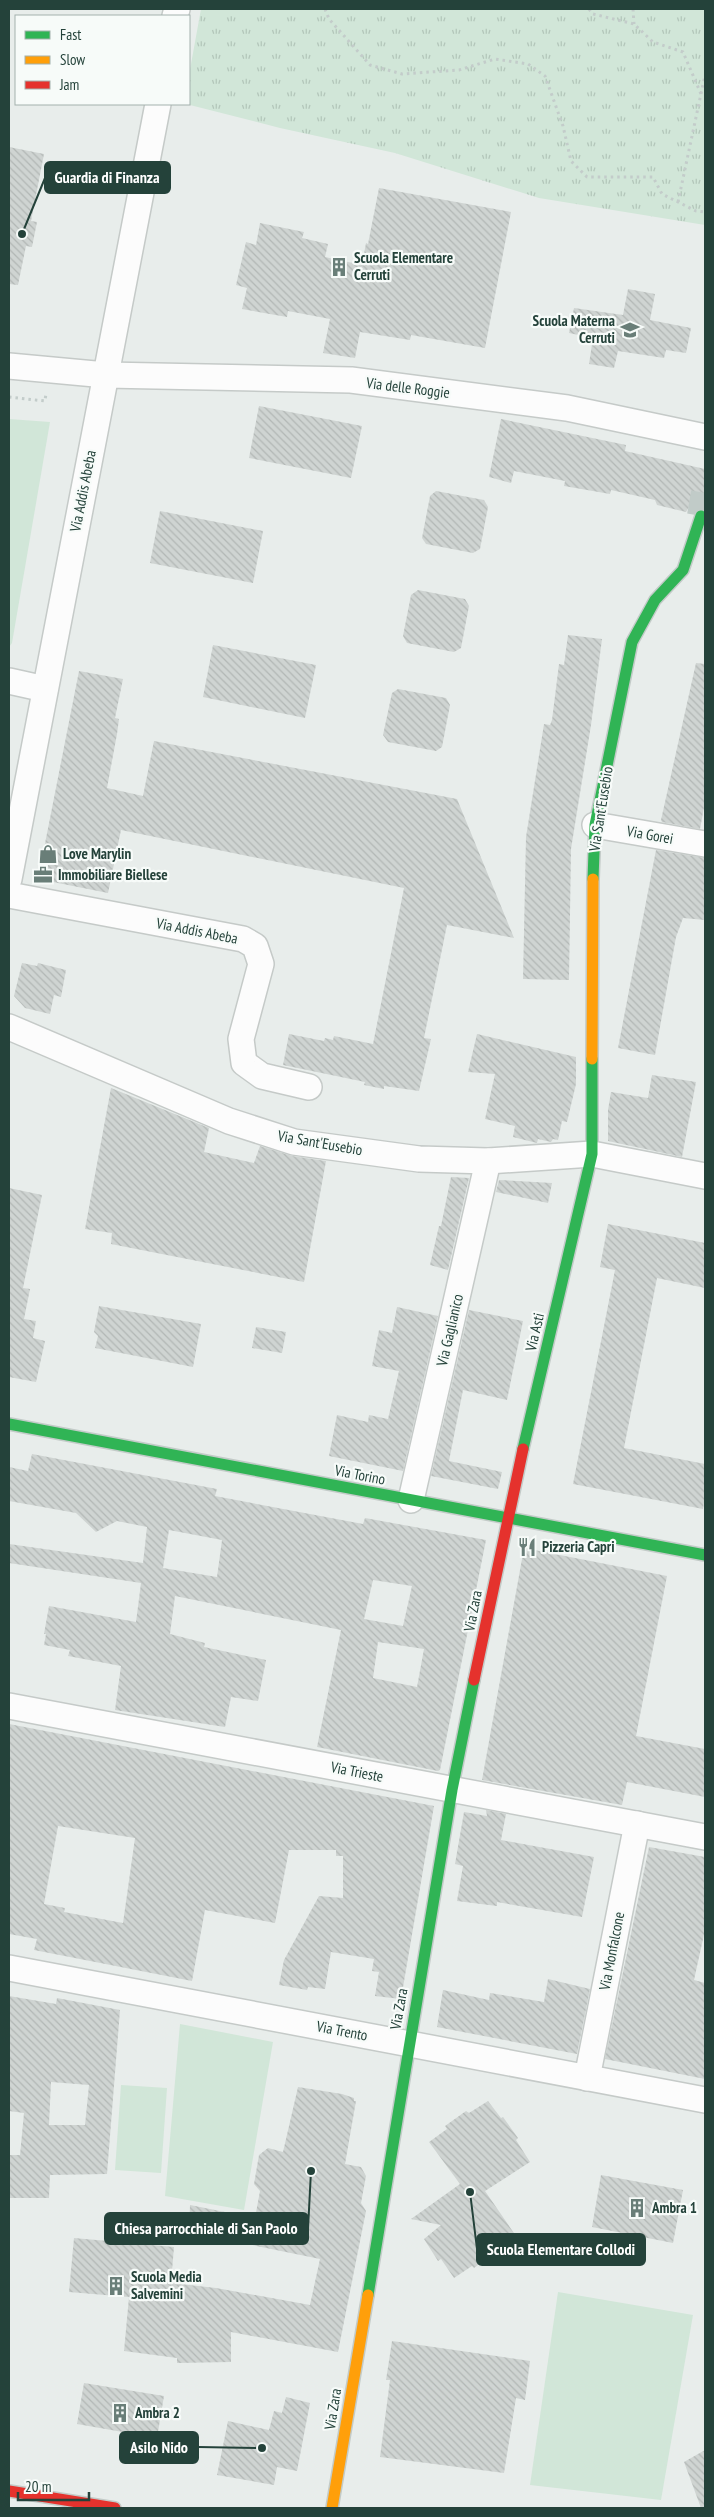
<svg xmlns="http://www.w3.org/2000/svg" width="714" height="2517" font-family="'PT Sans Narrow',sans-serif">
<defs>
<pattern id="park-tufts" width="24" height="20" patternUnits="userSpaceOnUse" patternTransform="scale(1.25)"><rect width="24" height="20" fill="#d1e6d8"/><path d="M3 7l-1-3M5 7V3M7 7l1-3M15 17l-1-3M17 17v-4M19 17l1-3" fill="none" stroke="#b3c6ba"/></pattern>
<pattern id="building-back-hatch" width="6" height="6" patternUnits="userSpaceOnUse" patternTransform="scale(1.25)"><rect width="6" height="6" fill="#cfd4d2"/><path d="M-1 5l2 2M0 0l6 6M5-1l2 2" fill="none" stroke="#b2b7b5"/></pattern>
</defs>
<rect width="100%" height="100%" fill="#e8edeb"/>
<g fill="#d1e6d8">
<path d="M9,419L50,422L12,643L9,647Z"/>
<path d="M180,2024L273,2042L244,2210L165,2196Z"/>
<path d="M121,2085L167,2088L161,2173L115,2170Z"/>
<path d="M558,2292L693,2315L661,2500L530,2485Z"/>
</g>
<path fill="url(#park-tufts)" d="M201,9H705V225L539,198L395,153L280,128L186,104H189V75Z"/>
<g fill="url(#building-back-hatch)" fill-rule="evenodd">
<path d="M9,147L44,154L31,221L37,222L32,247L26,246L18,285L9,284Z"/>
<path d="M379,188L511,212L485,348L411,335L410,340L360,332L355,358L323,353L330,319L288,311L287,317L242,309L247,288L236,285L246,242L256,245L260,223L304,232L302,238L328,244L325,257L362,265L366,243L368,244Z"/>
<path d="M628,289L655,294L650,320L691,328L686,353L666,350L664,358L618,351L614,368L589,364L593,338L569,333L574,308L623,315Z"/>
<path d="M259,406L362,426L351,478L249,458Z"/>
<path d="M501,419L626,445L625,451L705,469V501H697L691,504L686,512L657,505L655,500L611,490L610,494L564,486L565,481L514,471L511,483L489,477Z"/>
<path d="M436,491L484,500L488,507L480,549L473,553L426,544L422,538L430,496Z"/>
<path d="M160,511L263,531L253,583L150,563Z"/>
<path d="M418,590L465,599L469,606L461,648L454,652L407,643L403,636L411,595Z"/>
<path d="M568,635L602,639L591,725L571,849L569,980L523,979L526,837L544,724L550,725L552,720L559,664L564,665Z"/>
<path d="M213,645L316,665L305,718L203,697Z"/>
<path d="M696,663L705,664V802L700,829L662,822L661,820Z"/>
<path d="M79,671L123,679L115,718L119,719L117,734L107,788L143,796L154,741L457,799L514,938L447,925L424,1038L431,1039L419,1091L384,1086V1089L364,1085L365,1082L283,1065L289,1034L324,1041L325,1038L333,1040L334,1036L373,1044L404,888L121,830L108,893L38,879Z"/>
<path d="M398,689L446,698L450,705L442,747L436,751L388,742L383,735L392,693Z"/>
<path d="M656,850L705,858V920L683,918L676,937L655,1055L618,1048Z"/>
<path d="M22,963L37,966L38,963L66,970L61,997L54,995L50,1014L25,1008L14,996Z"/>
<path d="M477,1034L576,1057V1084L567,1122L562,1121L558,1140L553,1139L551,1142L538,1139L537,1143L513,1137L515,1126L485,1119L495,1074L468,1072Z"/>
<path d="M652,1075L696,1082L682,1157L608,1141V1110L611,1092L648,1098Z"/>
<path d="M111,1088L209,1128L204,1152L254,1163L260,1146L292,1156L326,1161L304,1282L111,1244L112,1233L85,1229Z"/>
<path d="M451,1177L469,1178L448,1270L430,1265L439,1226H441Z"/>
<path d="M499,1180L552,1183L548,1203L496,1192Z"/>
<path d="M9,1188L42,1195L23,1288L30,1289L24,1319L36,1321L33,1338L45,1341L36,1382L9,1377Z"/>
<path d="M608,1224L705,1243V1288L657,1278L624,1448L705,1464V1496L703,1509L573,1484L615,1270L600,1267Z"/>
<path d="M99,1306L201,1324L193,1367L95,1348L98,1336L94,1332Z"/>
<path d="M397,1307L438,1316L403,1471L329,1456L337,1415L368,1422L369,1415L388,1419L399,1371L372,1366L379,1330L392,1333Z"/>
<path d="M469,1310L523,1321L507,1400L463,1390L449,1461L502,1472L498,1489L431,1476Z"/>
<path d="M256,1327L286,1332L282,1353L252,1348Z"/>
<path d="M32,1454L217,1489L215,1496L363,1524L365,1518L486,1540L440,1770L438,1771L317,1747L341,1630L175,1596L170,1634L205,1643L204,1647L266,1660L258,1701L231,1697L225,1727L115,1710L121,1666L68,1656L70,1650L44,1645L46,1634H44L49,1606L136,1622L141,1583L9,1563V1544L143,1563L147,1527L117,1521L96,1532L76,1513L9,1501V1467L28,1471ZM169,1530L222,1540L217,1577L163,1568ZM373,1580L412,1586L403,1626L364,1619ZM378,1642L424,1649L417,1687L373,1678Z"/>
<path d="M524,1548L667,1576L636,1736L705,1749V1797L627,1782L622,1805L482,1780Z"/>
<path d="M9,1724L434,1806L401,1999L375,1996L379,1972L372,1971L374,1959L331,1952L325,1989L308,1987L307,1990L279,1985L284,1960L319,1896L343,1898V1856H336V1850H289L275,1923L205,1910L192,1981L34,1950L37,1939L9,1934ZM58,1826L135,1838L123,1923L64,1912L65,1908L44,1904Z"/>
<path d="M486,1810L506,1814L501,1840L594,1857L582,1917L497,1902V1906L457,1901L463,1866L455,1864L464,1812L487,1816Z"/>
<path d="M649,1847L705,1857V1930L694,1980L705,1983V2079L605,2059Z"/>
<path d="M548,1979L590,1989L577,2054L437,2027L443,1990L489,2000L490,1993L544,2002Z"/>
<path d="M9,1996L56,2004L57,1998L120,2010L107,2174L50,2175L49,2198H9V2155H20L24,2113L9,2111ZM51,2082L89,2085L85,2125H49Z"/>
<path d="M298,2087L342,2094L354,2098V2101H356L345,2164L361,2167L366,2176L361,2203L366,2211L338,2352L231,2332V2362L177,2363V2358L124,2351L129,2297L69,2292L74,2238L174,2247L171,2283L216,2288L310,2305L320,2259L189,2232L190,2205L255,2218L260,2191L254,2184L259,2155L268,2148L283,2152Z"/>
<path d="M488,2101L501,2118L503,2117L518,2138L516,2140L530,2162L485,2191L516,2236L474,2268L472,2266L454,2278L441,2259L438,2261L424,2239L441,2225L411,2219L460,2184L429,2142L447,2129L445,2126L466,2111L469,2113Z"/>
<path d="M601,2175L683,2190L673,2243L592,2227Z"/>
<path d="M392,2341L530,2361L525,2400L516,2398L504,2473L380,2457L390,2380H386Z"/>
<path d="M84,2383L164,2396L157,2438L77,2424Z"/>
<path d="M286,2397L310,2403L297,2471L277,2467L274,2485L217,2475L228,2421L269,2430L274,2411L282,2413Z"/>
<path d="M705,2450V2508H701L684,2462Z"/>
</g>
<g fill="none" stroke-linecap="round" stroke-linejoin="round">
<path stroke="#c1cbc8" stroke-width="28" stroke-dasharray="28 14" stroke-linecap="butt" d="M701,516L705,493"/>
<g stroke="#c5cac8" stroke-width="28">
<g id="street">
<path d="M175,16L177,9"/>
<path d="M9,366L106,375L351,380L567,408L705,437"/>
<path d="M9,681L45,689"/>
<path d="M595,825L705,844"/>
<path d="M9,879L158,104"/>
<path d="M9,895L243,939L255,946L261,964L241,1039L244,1063L262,1076L309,1087"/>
<path d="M9,1027L229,1121L294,1142L419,1159L488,1161L592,1154L705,1176"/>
<path d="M411,1500L488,1161"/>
<path d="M9,1706L705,1837"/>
<path d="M9,1968L705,2100"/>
<path d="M587,2078L637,1824"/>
</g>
</g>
<g stroke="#c3cbc8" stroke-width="14">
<g id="fast">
<path d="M593,879L595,825L632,642L655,600L683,570L701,516"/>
<path d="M9,1424L705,1555"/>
<path d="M523,1449L592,1154V1059"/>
<path d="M368,2295L452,1790L474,1680"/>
</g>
</g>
<g stroke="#c3cbc8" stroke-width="14">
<g id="slow">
<path d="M592,1059L593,879"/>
<path d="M332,2508L368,2295"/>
</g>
</g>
<g stroke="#c3cbc8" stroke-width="14">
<g id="jam">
<path d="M474,1680L523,1449"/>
<path d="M9,2491L115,2508"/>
</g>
</g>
<g stroke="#c3ccca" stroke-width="3" stroke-dasharray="2.5 4" stroke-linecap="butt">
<path d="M325,9L329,19L370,65L402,74L459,70L495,59L528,64L545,76L563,126L571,161L587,177H653L662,194L696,211L705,212"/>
<path d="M589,9L593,14L634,24L653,42L683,52L701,94"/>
<path d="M633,9L634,24"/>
<path d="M678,202L705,75"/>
<path d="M9,397L45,401L46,393"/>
</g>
<use href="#street" stroke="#fcfcfc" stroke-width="25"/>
<use href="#fast" stroke="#30b455" stroke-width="11"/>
<use href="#slow" stroke="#ff9f0a" stroke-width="11"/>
<use href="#jam" stroke="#e5322d" stroke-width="11"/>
</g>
<defs>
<g id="building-bare" transform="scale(1.5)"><path d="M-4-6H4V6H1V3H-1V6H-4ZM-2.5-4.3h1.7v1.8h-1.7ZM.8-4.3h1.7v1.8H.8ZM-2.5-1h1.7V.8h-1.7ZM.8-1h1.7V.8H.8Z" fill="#697e78" stroke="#f7fbf9" stroke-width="2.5" paint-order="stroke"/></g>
<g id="school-bare" transform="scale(1.5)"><path d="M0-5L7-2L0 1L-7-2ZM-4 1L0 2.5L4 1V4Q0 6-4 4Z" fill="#697e78" stroke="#f7fbf9" stroke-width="2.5" paint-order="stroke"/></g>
<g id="shop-bare" transform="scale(1.5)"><path d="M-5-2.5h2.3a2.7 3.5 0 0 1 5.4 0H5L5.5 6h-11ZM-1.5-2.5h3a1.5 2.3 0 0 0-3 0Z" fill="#697e78" stroke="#f7fbf9" stroke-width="2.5" paint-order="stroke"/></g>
<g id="office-bare" transform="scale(1.5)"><path d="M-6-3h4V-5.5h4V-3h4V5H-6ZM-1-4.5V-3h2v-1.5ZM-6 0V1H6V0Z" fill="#697e78" stroke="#f7fbf9" stroke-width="2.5" paint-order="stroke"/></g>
<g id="restaurant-bare" transform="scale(1.5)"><path d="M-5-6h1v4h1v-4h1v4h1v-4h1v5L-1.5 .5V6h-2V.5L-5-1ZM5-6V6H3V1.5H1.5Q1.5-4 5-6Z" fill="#697e78" stroke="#f7fbf9" stroke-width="2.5" paint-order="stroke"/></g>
</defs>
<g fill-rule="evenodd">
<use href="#building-bare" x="339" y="267"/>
<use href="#school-bare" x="630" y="330"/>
<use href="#shop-bare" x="48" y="854"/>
<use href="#office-bare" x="43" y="875"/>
<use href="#restaurant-bare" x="527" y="1547"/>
<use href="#building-bare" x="637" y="2208"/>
<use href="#building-bare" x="116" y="2286"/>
<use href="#building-bare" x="120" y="2413"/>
</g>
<g text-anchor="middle" stroke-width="4.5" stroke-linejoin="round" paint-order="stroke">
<g font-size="15" font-weight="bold" fill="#24423a" stroke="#f7fbf9" text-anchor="start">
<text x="354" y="263">Scuola Elementare<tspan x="354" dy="17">Cerruti</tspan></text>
<text x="615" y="326" text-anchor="end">Scuola Materna<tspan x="615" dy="17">Cerruti</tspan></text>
<text x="63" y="859">Love Marylin</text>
<text x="58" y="880">Immobiliare Biellese</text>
<text x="542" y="1552">Pizzeria Capri</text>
<text x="652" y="2213">Ambra 1</text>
<text x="131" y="2282">Scuola Media<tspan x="131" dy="17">Salvemini</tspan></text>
<text x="135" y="2418">Ambra 2</text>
</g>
<g font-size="15" fill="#24423a" stroke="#f7fbf9">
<text transform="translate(408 388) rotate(7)" y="5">Via delle Roggie</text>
<text transform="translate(83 491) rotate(-79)" y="5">Via Addis Abeba</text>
<text transform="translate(601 809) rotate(-81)" y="5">Via Sant'Eusebio</text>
<text transform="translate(650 835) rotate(10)" y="5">Via Gorei</text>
<text transform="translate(197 931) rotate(11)" y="5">Via Addis Abeba</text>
<text transform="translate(320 1143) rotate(10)" y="5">Via Sant'Eusebio</text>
<text transform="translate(450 1330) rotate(-77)" y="5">Via Gaglianico</text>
<text transform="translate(535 1332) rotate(-77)" y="5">Via Asti</text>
<text transform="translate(360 1475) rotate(11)" y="5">Via Torino</text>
<text transform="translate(473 1611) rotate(-79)" y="5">Via Zara</text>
<text transform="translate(357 1772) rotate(11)" y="5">Via Trieste</text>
<text transform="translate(612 1951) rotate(-79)" y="5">Via Monfalcone</text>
<text transform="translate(399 2009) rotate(-80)" y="5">Via Zara</text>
<text transform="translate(342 2031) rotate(11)" y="5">Via Trento</text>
<text transform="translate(333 2409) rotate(-81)" y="5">Via Zara</text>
</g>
</g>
<path fill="none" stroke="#24423a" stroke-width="2" d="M22 234L45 178M311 2171L308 2229M470 2192L477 2249M262 2448L198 2447"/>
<g fill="#24423a" stroke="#f7fbf9" stroke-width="2">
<circle cx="22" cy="234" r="5"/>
<circle cx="311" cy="2171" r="5"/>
<circle cx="470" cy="2192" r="5"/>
<circle cx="262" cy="2448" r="5"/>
</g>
<g fill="#24423a" stroke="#24423a" stroke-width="2">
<rect x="45" y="162" width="125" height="31" rx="5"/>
<rect x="105" y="2213" width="203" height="31" rx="5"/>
<rect x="477" y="2234" width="168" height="31" rx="5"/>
<rect x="120" y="2432" width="78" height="31" rx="5"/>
</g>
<g font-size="16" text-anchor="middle" font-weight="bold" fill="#fff">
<text x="107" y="183">Guardia di Finanza</text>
<text x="206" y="2234">Chiesa parrocchiale di San Paolo</text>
<text x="561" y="2255">Scuola Elementare Collodi</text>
<text x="159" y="2453">Asilo Nido</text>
</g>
<rect width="714" height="2517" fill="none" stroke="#24423a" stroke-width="20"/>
<rect x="15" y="15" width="175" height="90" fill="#f7fbf9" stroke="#a3b1ad"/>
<rect x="25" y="31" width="25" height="8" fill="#30b455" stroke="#a3b1ad"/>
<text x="60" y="40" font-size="15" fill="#24423a">Fast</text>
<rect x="25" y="56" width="25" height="8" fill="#ff9f0a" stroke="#a3b1ad"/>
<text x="60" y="65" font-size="15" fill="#24423a">Slow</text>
<rect x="25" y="81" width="25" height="8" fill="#e5322d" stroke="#a3b1ad"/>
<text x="60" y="90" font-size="15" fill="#24423a">Jam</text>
<path d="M18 2492v8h71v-8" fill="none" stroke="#24423a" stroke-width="2.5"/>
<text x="25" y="2492" font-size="15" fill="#24423a" stroke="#f7fbf9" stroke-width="4" paint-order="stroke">20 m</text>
</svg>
